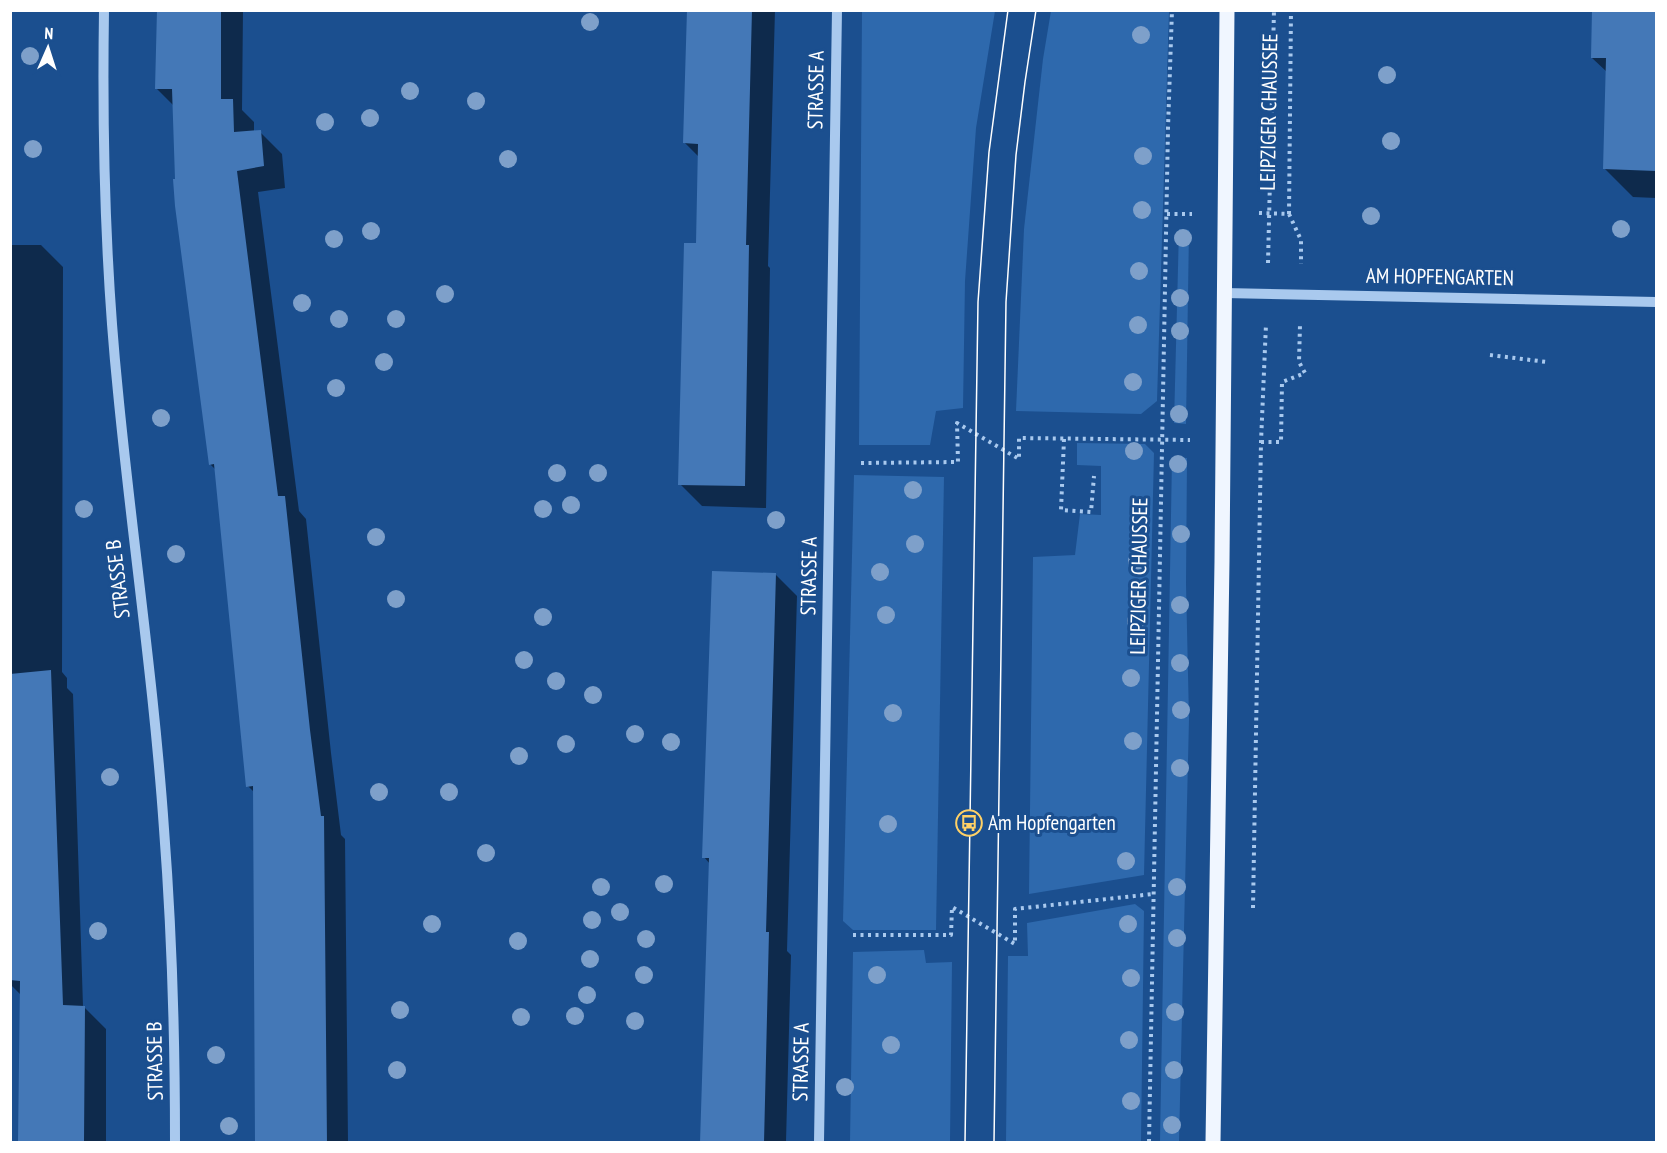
<svg xmlns="http://www.w3.org/2000/svg" width="1667" height="1153" font-family="'PT Sans Narrow',sans-serif">
<rect width="100%" height="100%" fill="#1b4f8f"/>
<g fill="#2e69ad">
<path d="M862,11H995L976,128L965,281L963,408L936,411L930,445H859Z"/>
<path d="M1051,11H1169L1157,401L1141,414L1016,411L1024,229L1043,59Z"/>
<path d="M1179,229L1189,230L1186,424L1174,423Z"/>
<path d="M1077,443L1145,444L1154,453L1144,875L1029,894L1033,557L1075,555L1080,514L1101,515V466L1077,465Z"/>
<path d="M1172,458H1187L1186,584L1189,719L1179,1142H1160Z"/>
<path d="M854,475L944,477L936,930H853L843,921Z"/>
<path d="M1135,904L1144,911L1141,1142H1006L1008,956H1028L1027,923Z"/>
<path d="M924,950L926,963L952,962L950,1142H850L853,952Z"/>
</g>
<g fill="#0007">
<path d="M158,10H243L242,110L254,122V132H260L282,154L285,188L258,192L299,511L306,519L331,753L341,835L345,839L348,1142H256L255,793L248,786L216,470L210,464L176,180L174,106L156,88Z"/>
<path d="M689,10H775L768,266L770,268L766,508L702,506L680,484L697,245L699,157L684,142Z"/>
<path d="M1594,10H1656V198L1633,197L1604,168L1607,72L1592,58Z"/>
<path d="M10,245H41L63,267L62,672L67,678V688L73,694L83,1006L106,1029V1142H20L22,996L10,984Z"/>
<path d="M775,574L797,596L787,951L791,955L786,1142H701L710,864L704,857Z"/>
</g>
<g fill="#4478b7">
<path d="M157,10H221V99H233L234,132L261,130L264,166L237,171L278,496H285L310,730L321,816H324L327,1143H255L253,786L246,787L214,464L209,465L175,206L173,179H175L172,89H155Z"/>
<path d="M687,10H752L746,245H749L745,486L678,485L684,243H696L698,144L683,143Z"/>
<path d="M1592,10H1656V171L1603,169L1606,58H1591Z"/>
<path d="M712,571L776,573L766,932H769L764,1143H700L709,858H702Z"/>
<path d="M51,670L63,1005L85,1006L84,1143H18L20,981L10,980V674Z"/>
</g>
<g fill="none" stroke-linecap="round" stroke-linejoin="round">
<g stroke="#a9c9ee" stroke-width="4" stroke-dasharray="3 4.5" stroke-linecap="butt">
<path d="M1259,213L1289,214L1301,240V264"/>
<path d="M1167,214H1192"/>
<path d="M1289,214L1291,10"/>
<path d="M1268,263L1274,10"/>
<path d="M1490,355L1547,362"/>
<path d="M1064,439L1061,510L1091,512L1094,476"/>
<path d="M1261,442H1281L1282,382L1305,373L1299,362L1300,325"/>
<path d="M861,463L958,462L957,423L1019,459V438L1190,440"/>
<path d="M1253,908L1261,442L1266,324"/>
<path d="M853,935H951L952,907L1015,944V909L1153,894"/>
<path d="M1149,1142L1168,128L1172,10"/>
</g>
<g stroke="#a9c9ee" stroke-width="10">
<path d="M104,10C102,138 105,265 118,392C132,538 154,683 164,829C172,933 175,1038 175,1142"/>
<path d="M1224,293L1656,302"/>
<path d="M819,1142L837,10"/>
</g>
<path stroke="#f0f6ff" stroke-width="15" d="M1213,1142L1222,561L1227,10"/>
<g stroke="#fff" stroke-width="1.5">
<path d="M965,1142L978,302L989,152L1008,10"/>
<path d="M994,1142L1006,302L1016,155L1025,82L1036,10"/>
</g>
</g>
<g fill="#7ea0ca">
<circle cx="590" cy="22" r="9"/>
<circle cx="1141" cy="35" r="9"/>
<circle cx="30" cy="56" r="9"/>
<circle cx="1387" cy="75" r="9"/>
<circle cx="410" cy="91" r="9"/>
<circle cx="476" cy="101" r="9"/>
<circle cx="370" cy="118" r="9"/>
<circle cx="325" cy="122" r="9"/>
<circle cx="1391" cy="141" r="9"/>
<circle cx="33" cy="149" r="9"/>
<circle cx="1143" cy="156" r="9"/>
<circle cx="508" cy="159" r="9"/>
<circle cx="1142" cy="210" r="9"/>
<circle cx="1371" cy="216" r="9"/>
<circle cx="1621" cy="229" r="9"/>
<circle cx="371" cy="231" r="9"/>
<circle cx="1183" cy="238" r="9"/>
<circle cx="334" cy="239" r="9"/>
<circle cx="1139" cy="271" r="9"/>
<circle cx="445" cy="294" r="9"/>
<circle cx="1180" cy="298" r="9"/>
<circle cx="302" cy="303" r="9"/>
<circle cx="339" cy="319" r="9"/>
<circle cx="396" cy="319" r="9"/>
<circle cx="1138" cy="325" r="9"/>
<circle cx="1180" cy="331" r="9"/>
<circle cx="384" cy="362" r="9"/>
<circle cx="1133" cy="382" r="9"/>
<circle cx="336" cy="388" r="9"/>
<circle cx="1179" cy="414" r="9"/>
<circle cx="161" cy="418" r="9"/>
<circle cx="1134" cy="451" r="9"/>
<circle cx="1178" cy="464" r="9"/>
<circle cx="557" cy="473" r="9"/>
<circle cx="598" cy="473" r="9"/>
<circle cx="913" cy="490" r="9"/>
<circle cx="571" cy="505" r="9"/>
<circle cx="1139" cy="508" r="9"/>
<circle cx="84" cy="509" r="9"/>
<circle cx="543" cy="509" r="9"/>
<circle cx="776" cy="520" r="9"/>
<circle cx="1181" cy="534" r="9"/>
<circle cx="376" cy="537" r="9"/>
<circle cx="915" cy="544" r="9"/>
<circle cx="176" cy="554" r="9"/>
<circle cx="1137" cy="561" r="9"/>
<circle cx="880" cy="572" r="9"/>
<circle cx="396" cy="599" r="9"/>
<circle cx="1180" cy="605" r="9"/>
<circle cx="886" cy="615" r="9"/>
<circle cx="543" cy="617" r="9"/>
<circle cx="1136" cy="621" r="9"/>
<circle cx="524" cy="660" r="9"/>
<circle cx="1180" cy="663" r="9"/>
<circle cx="1131" cy="678" r="9"/>
<circle cx="556" cy="681" r="9"/>
<circle cx="593" cy="695" r="9"/>
<circle cx="1181" cy="710" r="9"/>
<circle cx="893" cy="713" r="9"/>
<circle cx="635" cy="734" r="9"/>
<circle cx="1133" cy="741" r="9"/>
<circle cx="671" cy="742" r="9"/>
<circle cx="566" cy="744" r="9"/>
<circle cx="519" cy="756" r="9"/>
<circle cx="1180" cy="768" r="9"/>
<circle cx="110" cy="777" r="9"/>
<circle cx="379" cy="792" r="9"/>
<circle cx="449" cy="792" r="9"/>
<circle cx="888" cy="824" r="9"/>
<circle cx="486" cy="853" r="9"/>
<circle cx="1126" cy="861" r="9"/>
<circle cx="664" cy="884" r="9"/>
<circle cx="601" cy="887" r="9"/>
<circle cx="1177" cy="887" r="9"/>
<circle cx="620" cy="912" r="9"/>
<circle cx="592" cy="920" r="9"/>
<circle cx="432" cy="924" r="9"/>
<circle cx="1128" cy="924" r="9"/>
<circle cx="98" cy="931" r="9"/>
<circle cx="1177" cy="938" r="9"/>
<circle cx="646" cy="939" r="9"/>
<circle cx="518" cy="941" r="9"/>
<circle cx="590" cy="959" r="9"/>
<circle cx="644" cy="975" r="9"/>
<circle cx="877" cy="975" r="9"/>
<circle cx="1131" cy="978" r="9"/>
<circle cx="587" cy="995" r="9"/>
<circle cx="400" cy="1010" r="9"/>
<circle cx="1175" cy="1012" r="9"/>
<circle cx="575" cy="1016" r="9"/>
<circle cx="521" cy="1017" r="9"/>
<circle cx="635" cy="1021" r="9"/>
<circle cx="1129" cy="1040" r="9"/>
<circle cx="891" cy="1045" r="9"/>
<circle cx="216" cy="1055" r="9"/>
<circle cx="397" cy="1070" r="9"/>
<circle cx="1174" cy="1070" r="9"/>
<circle cx="845" cy="1087" r="9"/>
<circle cx="1131" cy="1101" r="9"/>
<circle cx="1172" cy="1125" r="9"/>
<circle cx="229" cy="1126" r="9"/>
</g>
<defs>
<g id="bus-ring" transform="scale(1.35)"><circle r="9.5" fill="#1b4f8f" stroke="#ffd166" stroke-width="1.5"/><path d="M-5-6H5V4H4V6H2V4H-2V6H-4V4H-5ZM-3.5-4V0h7V-4ZM-3.5 1.2v1.5H-2V1.2ZM2 1.2v1.5H3.5V1.2Z" fill="#ffd166"/></g>
</defs>
<g fill-rule="evenodd">
<use href="#bus-ring" x="969" y="823"/>
</g>
<g text-anchor="middle" stroke-width="6" stroke-linejoin="round" paint-order="stroke">
<g font-size="21" fill="#fff" stroke="#1b4f8f">
<text transform="translate(816 90) rotate(-89)" y="7">STRASSE A</text>
<text transform="translate(1269 112) rotate(-89)" y="7">LEIPZIGER CHAUSSEE</text>
<text transform="translate(1440 277) rotate(1)" y="7">AM HOPFENGARTEN</text>
<text transform="translate(809 576) rotate(-89)" y="7">STRASSE A</text>
<text transform="translate(1139 576) rotate(-89)" y="7">LEIPZIGER CHAUSSEE</text>
<text transform="translate(118 579) rotate(-97)" y="7">STRASSE B</text>
<text transform="translate(155 1061) rotate(-91)" y="7">STRASSE B</text>
<text transform="translate(801 1062) rotate(-89)" y="7">STRASSE A</text>
</g>
<g font-size="21" fill="#fff" stroke="#1b4f8f" text-anchor="start">
<text x="988" y="830">Am Hopfengarten</text>
</g>
</g>
<rect width="1667" height="1153" fill="none" stroke="#ffffff" stroke-width="24"/>
<g transform="translate(48 48) rotate(3)" stroke="#1b4f8f" stroke-width="4.5" paint-order="stroke">
<path d="M0-4.5L10 22L0 15L-10 22Z" fill="#ffffff"/>
<text y="-9" font-size="16" font-weight="bold" text-anchor="middle" fill="#ffffff">N</text>
</g>
</svg>
